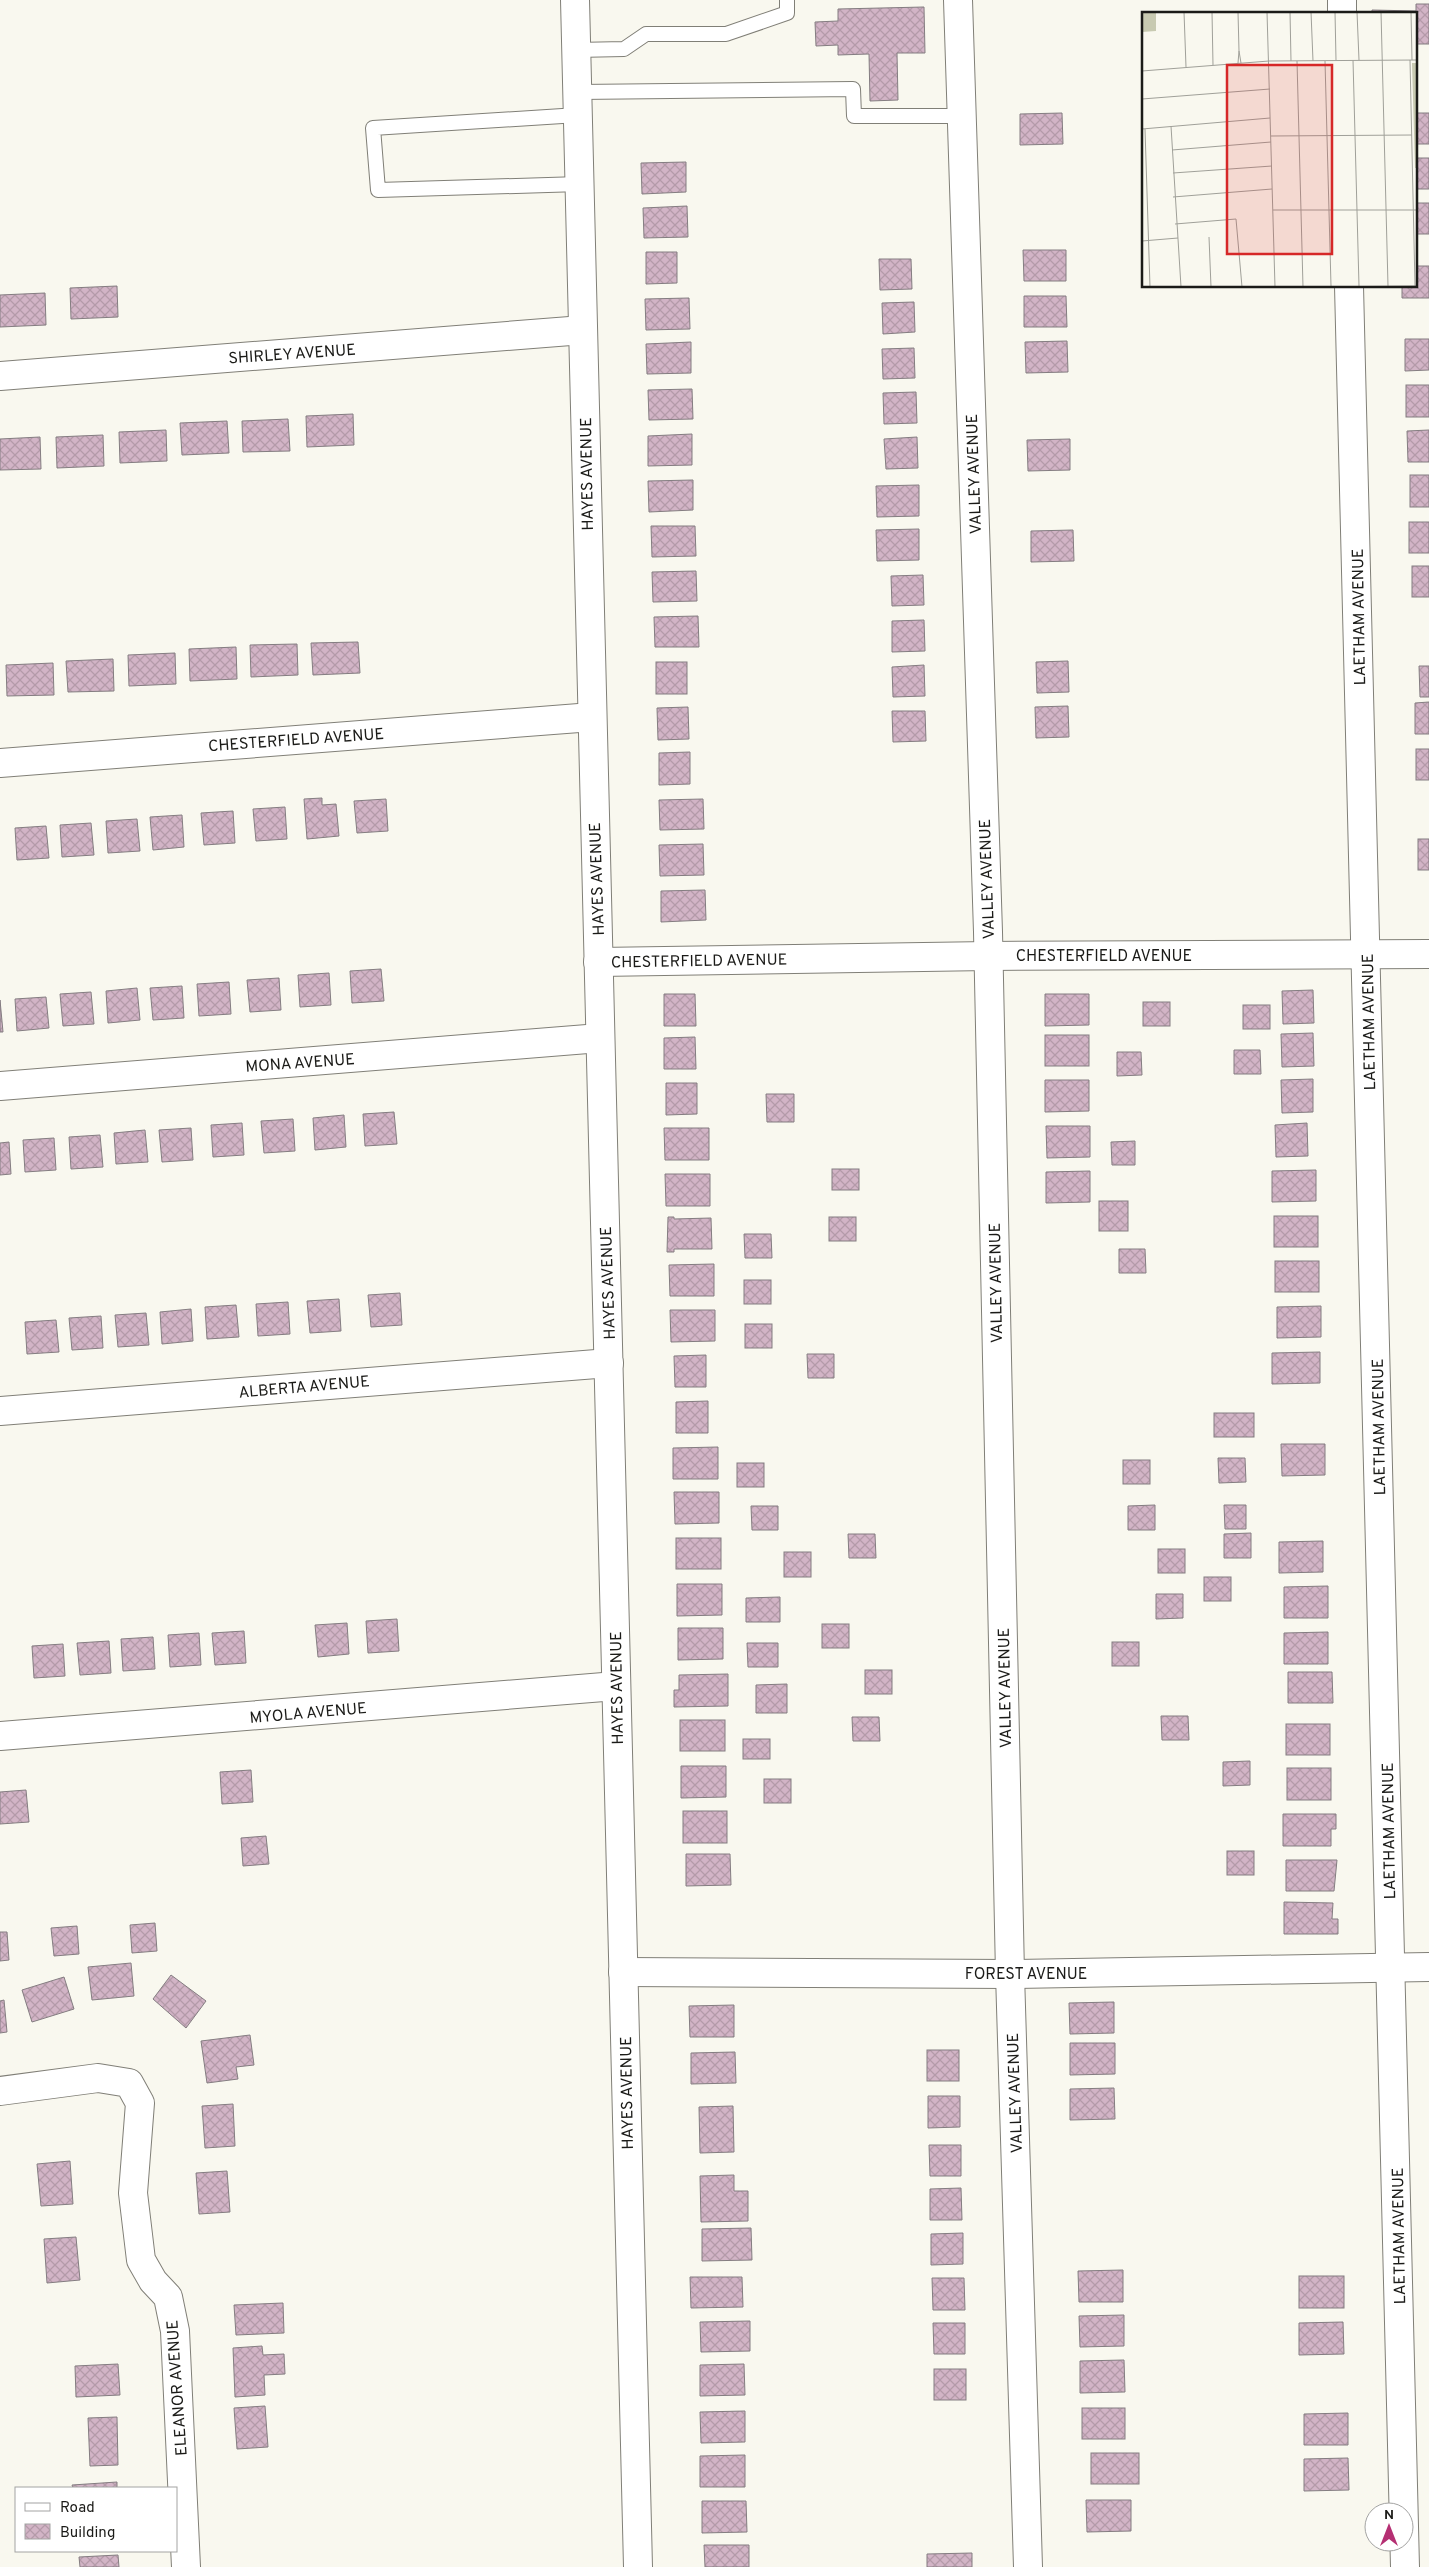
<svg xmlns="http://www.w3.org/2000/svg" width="1429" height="2567" font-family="Overpass,sans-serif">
<defs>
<pattern id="building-cross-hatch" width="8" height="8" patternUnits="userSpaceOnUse" patternTransform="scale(1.25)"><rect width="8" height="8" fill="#d2b4c6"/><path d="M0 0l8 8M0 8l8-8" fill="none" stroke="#b49aa9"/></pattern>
</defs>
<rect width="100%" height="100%" fill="#f9f8ef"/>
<g fill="url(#building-cross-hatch)" stroke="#847d81">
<path d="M1416,4H1429V44H1415V14H1372V10L1416,11Z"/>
<path d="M924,7L925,53H897L898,100L870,101L869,54L838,55V45L816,46L815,22L838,21V9Z"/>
<path d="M1062,113L1063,144L1020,145V114Z"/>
<rect x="1415" y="113" width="14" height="31"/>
<rect x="1415" y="158" width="14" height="31"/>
<path d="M686,162V192L642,194L641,163Z"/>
<rect x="1415" y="203" width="14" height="31"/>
<path d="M687,206L688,237L644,238L643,208Z"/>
<path d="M1023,250H1066V281H1024Z"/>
<path d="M646,252H677V283L646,284Z"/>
<path d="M879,259H911L912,289L880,290Z"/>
<path d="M1415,266H1429V298H1402V286H1415Z"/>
<path d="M117,286L118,317L71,319L70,288Z"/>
<path d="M45,293L46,325L0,327V295Z"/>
<path d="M1024,296H1066L1067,327H1024Z"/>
<path d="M689,298L690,329L646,330L645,299Z"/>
<path d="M914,302L915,332L883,334L882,303Z"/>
<path d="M1405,339H1429V370L1405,371Z"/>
<path d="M1067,341L1068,372L1026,373L1025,342Z"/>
<path d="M691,342V373L647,374L646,344Z"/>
<path d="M914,348L915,378L883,379L882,349Z"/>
<rect x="1406" y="385" width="23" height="32"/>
<path d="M692,389L693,419L649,420L648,390Z"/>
<path d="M916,392L917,423L884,424L883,393Z"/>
<path d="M353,414L354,445L307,447L306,416Z"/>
<path d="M288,419L290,451L243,452L242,421Z"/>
<path d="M227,421L229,453L182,455L180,423Z"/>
<path d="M166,430L167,461L120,463L119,432Z"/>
<path d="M1429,430V462H1408L1407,431Z"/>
<path d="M692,434V465L648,466V436Z"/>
<path d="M103,435L104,466L57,468L56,437Z"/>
<path d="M40,437L41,469L0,470V439Z"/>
<path d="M917,437L918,468L886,469L884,439Z"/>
<path d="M1070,439V470L1028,471L1027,440Z"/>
<rect x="1410" y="475" width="19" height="32"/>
<path d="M693,480V510L649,512L648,481Z"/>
<path d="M919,485V516L877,517L876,486Z"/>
<rect x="1409" y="522" width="20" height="31"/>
<path d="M651,526H695L696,556L652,557Z"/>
<path d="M919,529V560L877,561L876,530Z"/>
<path d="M1073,530L1074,561L1031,562V531Z"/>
<rect x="1412" y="566" width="17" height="31"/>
<path d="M696,571L697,601L653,602L652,572Z"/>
<path d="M923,575L924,605L892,606L891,576Z"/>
<path d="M698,616L699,647H655L654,617Z"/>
<path d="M924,620L925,651L892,652V621Z"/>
<path d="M358,642L360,673L313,675L311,643Z"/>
<path d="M297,644L298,675L251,677L250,645Z"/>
<path d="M236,647L237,679L190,681L189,649Z"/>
<path d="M175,653L176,684L129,686L128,655Z"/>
<path d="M113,659L114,691L68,692L66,661Z"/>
<path d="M1068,661L1069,692L1037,693L1036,662Z"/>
<rect x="656" y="662" width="31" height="32"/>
<path d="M53,663L54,695L7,696L6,665Z"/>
<path d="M924,665L925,696L893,697L892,667Z"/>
<path d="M1419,666H1429V697H1420Z"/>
<path d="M1429,702V734H1415V703Z"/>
<path d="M1068,706L1069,737L1036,738L1035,707Z"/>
<path d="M688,707L689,739L658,740L657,708Z"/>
<path d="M892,711H925L926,741L893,742Z"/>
<rect x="1416" y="749" width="13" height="31"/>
<path d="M690,752V784L659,785V753Z"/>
<path d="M322,798V805L336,804L339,836L307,839L304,799Z"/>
<path d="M386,799L388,831L357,833L354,801Z"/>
<path d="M703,799L704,829L660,830L659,800Z"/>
<path d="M285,807L287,839L256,841L253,809Z"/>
<path d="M233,811L235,843L204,845L201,813Z"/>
<path d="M182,815L184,847L153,850L150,817Z"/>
<path d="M137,819L140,851L108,853L106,821Z"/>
<path d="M91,823L94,855L62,857L60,825Z"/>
<path d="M46,826L49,858L17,860L15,828Z"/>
<rect x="1418" y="839" width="11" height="31"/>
<path d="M703,844L704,875L660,876L659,845Z"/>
<path d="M705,890L706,920L661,922V891Z"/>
<path d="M381,969L384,1001L352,1003L350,971Z"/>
<path d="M329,973L331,1005L300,1007L298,975Z"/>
<path d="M279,978L281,1010L250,1012L247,980Z"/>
<path d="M229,982L231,1014L199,1016L197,984Z"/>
<path d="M182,986L184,1018L153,1020L150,988Z"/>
<path d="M137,988L140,1020L108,1023L106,991Z"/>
<path d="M1313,990L1314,1023L1283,1024L1282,991Z"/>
<path d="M91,992L94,1024L63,1026L60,994Z"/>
<path d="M664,994H695L696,1026H664Z"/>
<path d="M1045,994H1089V1025L1045,1026Z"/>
<path d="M46,997L49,1028L17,1031L15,999Z"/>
<path d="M0,1000L3,1032H0Z"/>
<rect x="1143" y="1002" width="27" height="24"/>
<rect x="1243" y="1005" width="27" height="24"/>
<path d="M1313,1033L1314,1066L1282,1067L1281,1034Z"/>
<rect x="1045" y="1035" width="44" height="31"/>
<path d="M695,1037L696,1069H664V1038Z"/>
<path d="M1234,1050H1260L1261,1074H1234Z"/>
<path d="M1117,1052H1141L1142,1075L1117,1076Z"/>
<path d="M1313,1079V1112L1282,1113L1281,1080Z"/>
<path d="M1045,1080H1089V1111L1045,1112Z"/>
<path d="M666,1083H697V1114L666,1115Z"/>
<path d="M766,1094H794V1122H767Z"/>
<path d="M394,1112L397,1144L365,1146L363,1114Z"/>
<path d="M344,1115L346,1147L315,1150L313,1118Z"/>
<path d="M293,1119L295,1151L264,1153L261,1121Z"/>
<path d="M242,1123L244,1155L213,1157L211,1125Z"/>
<path d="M1307,1123L1308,1156L1276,1157L1275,1125Z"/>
<path d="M1046,1126H1090V1157L1047,1158Z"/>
<path d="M191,1128L193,1160L162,1162L159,1130Z"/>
<path d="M664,1128H709V1160H665Z"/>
<path d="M145,1130L148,1162L116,1164L114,1133Z"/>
<path d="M100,1135L103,1167L71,1169L69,1137Z"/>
<path d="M54,1138L56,1170L25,1172L23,1140Z"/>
<path d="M1135,1141V1165H1112L1111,1142Z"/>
<path d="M9,1142L11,1174L0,1175V1143Z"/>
<rect x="832" y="1169" width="27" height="21"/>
<path d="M1316,1170V1201L1272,1202V1171Z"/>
<path d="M1090,1171V1202L1046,1203V1172Z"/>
<path d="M665,1174H710V1206H666Z"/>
<rect x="1099" y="1201" width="29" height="30"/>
<rect x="1274" y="1216" width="44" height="31"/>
<path d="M668,1217H674V1219L711,1218L712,1249H674V1252H667Z"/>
<rect x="829" y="1217" width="27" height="24"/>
<path d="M744,1234H771L772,1258H745Z"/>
<path d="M1119,1249H1145L1146,1273H1119Z"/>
<rect x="1275" y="1261" width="44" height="31"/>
<path d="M714,1264V1296H670L669,1265Z"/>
<rect x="744" y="1280" width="27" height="24"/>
<path d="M400,1293L402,1325L371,1327L368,1295Z"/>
<path d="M339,1299L341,1331L310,1333L307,1301Z"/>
<path d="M288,1302L290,1334L258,1336L256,1304Z"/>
<path d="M236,1305L239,1337L207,1339L205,1307Z"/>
<path d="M1321,1306V1337L1277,1338V1307Z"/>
<path d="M191,1309L193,1341L162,1344L160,1312Z"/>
<path d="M670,1310H715V1341L671,1342Z"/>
<path d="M146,1313L149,1345L118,1347L115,1315Z"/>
<path d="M101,1316L103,1348L72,1350L69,1318Z"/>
<path d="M56,1320L59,1352L27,1354L25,1322Z"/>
<rect x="745" y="1324" width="27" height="24"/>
<path d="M1320,1352V1383L1272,1384V1353Z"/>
<path d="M807,1354H834V1378H808Z"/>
<path d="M706,1355V1387H675L674,1356Z"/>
<path d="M708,1401V1433H676V1402Z"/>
<rect x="1214" y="1413" width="40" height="24"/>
<path d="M1281,1444H1325V1475L1282,1476Z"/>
<path d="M718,1447V1479H673V1448Z"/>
<path d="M1218,1458H1245L1246,1482L1219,1483Z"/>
<rect x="1123" y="1460" width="27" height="24"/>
<rect x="737" y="1463" width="27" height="24"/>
<path d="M674,1492H719V1523L675,1524Z"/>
<path d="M1155,1505V1530H1128V1506Z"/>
<path d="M1224,1505H1246V1529H1225Z"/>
<path d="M751,1506H778V1530H752Z"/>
<path d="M1251,1533V1558H1224V1534Z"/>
<path d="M848,1534H875L876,1558H849Z"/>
<rect x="676" y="1538" width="45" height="31"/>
<path d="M1323,1541V1572L1279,1573V1542Z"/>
<rect x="1158" y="1549" width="27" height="24"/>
<rect x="784" y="1552" width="27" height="25"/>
<rect x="1204" y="1577" width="27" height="24"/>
<path d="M677,1584H722V1615L677,1616Z"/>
<path d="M1328,1586V1618H1284V1587Z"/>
<path d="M1156,1594H1183V1618L1156,1619Z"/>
<path d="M780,1597V1622H746V1598Z"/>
<path d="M397,1619L399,1651L368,1653L366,1621Z"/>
<path d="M347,1623L349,1654L318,1657L315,1625Z"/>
<rect x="822" y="1624" width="27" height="24"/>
<path d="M678,1628H723V1659L678,1660Z"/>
<path d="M244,1631L246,1663L215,1665L212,1633Z"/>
<path d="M1328,1632V1664H1284V1633Z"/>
<path d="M199,1633L201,1665L170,1667L168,1635Z"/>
<path d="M153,1637L155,1669L123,1671L121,1639Z"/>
<path d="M109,1641L111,1673L80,1675L77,1643Z"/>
<rect x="1112" y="1642" width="27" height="24"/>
<path d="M747,1643H778V1667H748Z"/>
<path d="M63,1644L65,1676L34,1678L32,1646Z"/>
<rect x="865" y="1670" width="27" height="24"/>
<path d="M1288,1672H1332L1333,1703H1288Z"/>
<path d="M728,1674V1706L674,1707V1690H679V1675Z"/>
<path d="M787,1684V1713H756V1685Z"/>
<path d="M1161,1716H1188L1189,1740H1162Z"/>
<path d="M852,1717H879L880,1741H853Z"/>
<rect x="680" y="1720" width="45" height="31"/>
<rect x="1286" y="1724" width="44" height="31"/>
<rect x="743" y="1739" width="27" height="20"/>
<path d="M1250,1761V1785L1223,1786V1762Z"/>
<path d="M681,1766H726V1797L681,1798Z"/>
<rect x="1287" y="1768" width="44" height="32"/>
<path d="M251,1770L253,1802L222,1804L220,1772Z"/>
<rect x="764" y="1779" width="27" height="24"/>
<path d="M26,1790L29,1822L0,1824V1792Z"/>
<rect x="683" y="1811" width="44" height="32"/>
<path d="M1283,1814H1336V1829H1331V1846H1283Z"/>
<path d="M266,1836L269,1864L243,1866L241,1838Z"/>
<rect x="1227" y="1851" width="27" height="24"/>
<path d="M686,1854H730L731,1885L686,1886Z"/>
<path d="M1286,1860H1337L1334,1891H1286Z"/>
<path d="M1284,1902L1333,1903L1332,1919H1338V1934H1284Z"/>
<path d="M155,1923L157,1951L132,1953L130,1925Z"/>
<path d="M77,1926L79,1954L54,1956L51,1928Z"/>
<path d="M0,1932H7L9,1960L0,1961Z"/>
<path d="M131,1963L134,1996L92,2000L88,1967Z"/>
<path d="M171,1975L206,2001L186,2028L153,1999Z"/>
<path d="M64,1977L74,2009L32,2022L22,1990Z"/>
<path d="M4,2000L7,2032L0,2033V2001Z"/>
<path d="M1114,2002V2033L1070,2034L1069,2003Z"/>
<path d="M734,2005V2037H690L689,2006Z"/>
<path d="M250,2035L254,2065L236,2067L238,2079L207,2083L201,2041Z"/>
<path d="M1070,2043H1115V2074L1070,2075Z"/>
<rect x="927" y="2050" width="32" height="31"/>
<path d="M735,2052L736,2083L691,2084V2053Z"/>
<path d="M1114,2088L1115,2119L1070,2120V2089Z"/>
<path d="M928,2096H960V2127L928,2128Z"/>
<path d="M233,2104L235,2146L205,2148L202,2106Z"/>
<path d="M733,2106L734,2152L700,2153L699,2107Z"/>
<path d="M929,2145H961V2176H930Z"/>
<path d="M70,2161L73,2204L41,2206L37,2164Z"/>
<path d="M227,2171L230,2212L199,2214L196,2173Z"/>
<path d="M734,2175V2191H748V2221L701,2222L700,2176Z"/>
<path d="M961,2188L962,2220H930V2189Z"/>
<path d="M751,2228L752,2260L702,2261V2229Z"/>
<path d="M963,2233V2264L931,2265V2234Z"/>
<path d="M76,2237L80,2280L47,2283L44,2239Z"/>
<path d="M1123,2270V2302H1079L1078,2271Z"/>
<rect x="1299" y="2276" width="45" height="32"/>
<path d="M690,2277H742L743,2307L691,2308Z"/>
<path d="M932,2278H964L965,2310H933Z"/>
<path d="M283,2303L284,2333L236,2335L234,2305Z"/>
<path d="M1124,2315V2346L1080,2347L1079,2316Z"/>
<path d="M750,2321V2351L701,2352L700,2322Z"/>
<path d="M1343,2322L1344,2354L1299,2355V2323Z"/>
<path d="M933,2323H965V2354H934Z"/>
<path d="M262,2346L263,2355L284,2354L285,2374L264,2375L265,2395L235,2397L233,2348Z"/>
<path d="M1124,2360L1125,2392L1080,2393V2361Z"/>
<path d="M118,2364L120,2395L76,2397L75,2366Z"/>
<path d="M744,2364L745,2395L700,2396V2365Z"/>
<rect x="934" y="2369" width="32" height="31"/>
<path d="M265,2406L268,2447L237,2449L234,2408Z"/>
<rect x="1082" y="2408" width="43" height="31"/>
<path d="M745,2411V2442L701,2443L700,2412Z"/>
<path d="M1348,2413V2445H1304V2414Z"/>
<path d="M117,2417L118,2465L90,2466L88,2418Z"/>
<rect x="1091" y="2453" width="48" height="31"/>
<path d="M745,2455V2487H700V2456Z"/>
<path d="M1348,2458L1349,2490L1304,2491V2459Z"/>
<path d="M117,2482V2488H73L72,2485Z"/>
<path d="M1086,2500H1131V2531L1087,2532Z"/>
<path d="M702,2501H746L747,2532L702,2533Z"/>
<path d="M704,2545H749V2567H705Z"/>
<path d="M972,2553V2567H927V2554Z"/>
<path d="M118,2555L119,2567H80L79,2557Z"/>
</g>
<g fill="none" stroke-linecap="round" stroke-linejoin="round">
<g stroke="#807f77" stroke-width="16">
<g id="lane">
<path d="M576,50L624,49L646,34H726L787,13V0"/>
<path d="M578,92L853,89L854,116H961"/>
<path d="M578,115L373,128L378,190L580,184"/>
</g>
</g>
<g stroke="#807f77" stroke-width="30">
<g id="street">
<path d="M958,0L988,932L1010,1974L1028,2567"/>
<path d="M1342,0V14"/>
<path d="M1349,286L1405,2567"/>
<path d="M0,376L583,330"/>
<path d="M0,763L592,717"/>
<path d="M598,962L988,956L1429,954"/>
<path d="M0,1086L600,1038"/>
<path d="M0,1411L609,1363"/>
<path d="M0,1736L616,1686"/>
<path d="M623,1972L1010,1974L1429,1967"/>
<path d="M0,2091L98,2078L129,2083L140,2103L133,2193L141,2260L153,2281L168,2297L175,2331L186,2567"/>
</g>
</g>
<g stroke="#807f77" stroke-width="30">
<path id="secondary" d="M575,0L638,2567"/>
</g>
<use href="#lane" stroke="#fff" stroke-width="14"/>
<use href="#street" stroke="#fff" stroke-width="28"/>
<use href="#secondary" stroke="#fff" stroke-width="28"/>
</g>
<g text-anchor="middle" stroke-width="4" stroke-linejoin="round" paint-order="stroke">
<g font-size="16" fill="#1b1b18" stroke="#fff">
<text transform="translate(292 353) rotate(-4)" y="6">SHIRLEY AVENUE</text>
<text transform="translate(586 474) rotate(-91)" y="6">HAYES AVENUE</text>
<text transform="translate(973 474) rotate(-92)" y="6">VALLEY AVENUE</text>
<text transform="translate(1358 617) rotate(-91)" y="6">LAETHAM AVENUE</text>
<text transform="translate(296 739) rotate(-4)" y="6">CHESTERFIELD AVENUE</text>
<text transform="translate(596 879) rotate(-92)" y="6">HAYES AVENUE</text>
<text transform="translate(986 879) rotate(-92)" y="6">VALLEY AVENUE</text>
<text x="1104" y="961">CHESTERFIELD AVENUE</text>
<text transform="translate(699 960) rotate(-1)" y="6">CHESTERFIELD AVENUE</text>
<text transform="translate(1368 1022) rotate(-91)" y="6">LAETHAM AVENUE</text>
<text transform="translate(300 1062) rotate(-4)" y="6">MONA AVENUE</text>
<text transform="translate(607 1283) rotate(-92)" y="6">HAYES AVENUE</text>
<text transform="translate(995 1283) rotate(-91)" y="6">VALLEY AVENUE</text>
<text transform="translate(304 1386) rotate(-5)" y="6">ALBERTA AVENUE</text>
<text transform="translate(1378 1427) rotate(-91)" y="6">LAETHAM AVENUE</text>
<text transform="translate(616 1688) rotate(-91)" y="6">HAYES AVENUE</text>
<text transform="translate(1004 1688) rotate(-91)" y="6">VALLEY AVENUE</text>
<text transform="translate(308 1712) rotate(-5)" y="6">MYOLA AVENUE</text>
<text transform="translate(1388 1831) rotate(-91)" y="6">LAETHAM AVENUE</text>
<text x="1026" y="1979">FOREST AVENUE</text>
<text transform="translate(626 2093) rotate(-91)" y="6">HAYES AVENUE</text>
<text transform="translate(1014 2093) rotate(-92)" y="6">VALLEY AVENUE</text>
<text transform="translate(1398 2236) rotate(-91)" y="6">LAETHAM AVENUE</text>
<text transform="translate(176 2388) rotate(-94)" y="6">ELEANOR AVENUE</text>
</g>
</g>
<g transform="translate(1142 12)">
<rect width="275" height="275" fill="#f9f8ef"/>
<path d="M0,0H14V19L0,20ZM270,51H275V156H273Z" fill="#c8cab1"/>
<path fill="none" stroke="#a0a099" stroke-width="1" d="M42,0L44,55M70,0L71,53M96,0L97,39M125,0L133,275M148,0L149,49M169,0L171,49M193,0L194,48M215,0L217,48M239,0L246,274M269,0L270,48M211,48L217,274M268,48L273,274M155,49L161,275M183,49L189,274M96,51L97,39L99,51M0,59L127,49L275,48M0,87L128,77M29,114L39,275M0,117L128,106M3,117L8,275M129,124L270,123M30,138L129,130M31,161L130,154M31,185L130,177M131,198H275M33,212L94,207L100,275M67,225L69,275M0,229L36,226M167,275L274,274"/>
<path fill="#d62828" fill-opacity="0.15" stroke="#d62828" stroke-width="2.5" d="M85,53H190V242H85Z"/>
<rect width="275" height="275" fill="none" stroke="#1b1b18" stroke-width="2.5"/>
</g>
<rect x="15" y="2487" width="162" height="65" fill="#ffffff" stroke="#a4a4a3"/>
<rect x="25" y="2503" width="25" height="8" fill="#ffffff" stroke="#a4a4a3"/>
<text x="60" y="2512" font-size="15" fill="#1b1b18">Road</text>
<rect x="25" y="2524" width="25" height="15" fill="url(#building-cross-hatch)" stroke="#a4a4a3"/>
<text x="60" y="2537" font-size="15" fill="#1b1b18">Building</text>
<g transform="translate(1389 2527)"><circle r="24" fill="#ffffff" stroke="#a4a4a3"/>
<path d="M0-4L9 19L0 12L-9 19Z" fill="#b52f73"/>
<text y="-8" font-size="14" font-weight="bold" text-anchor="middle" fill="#1b1b18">N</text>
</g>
</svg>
